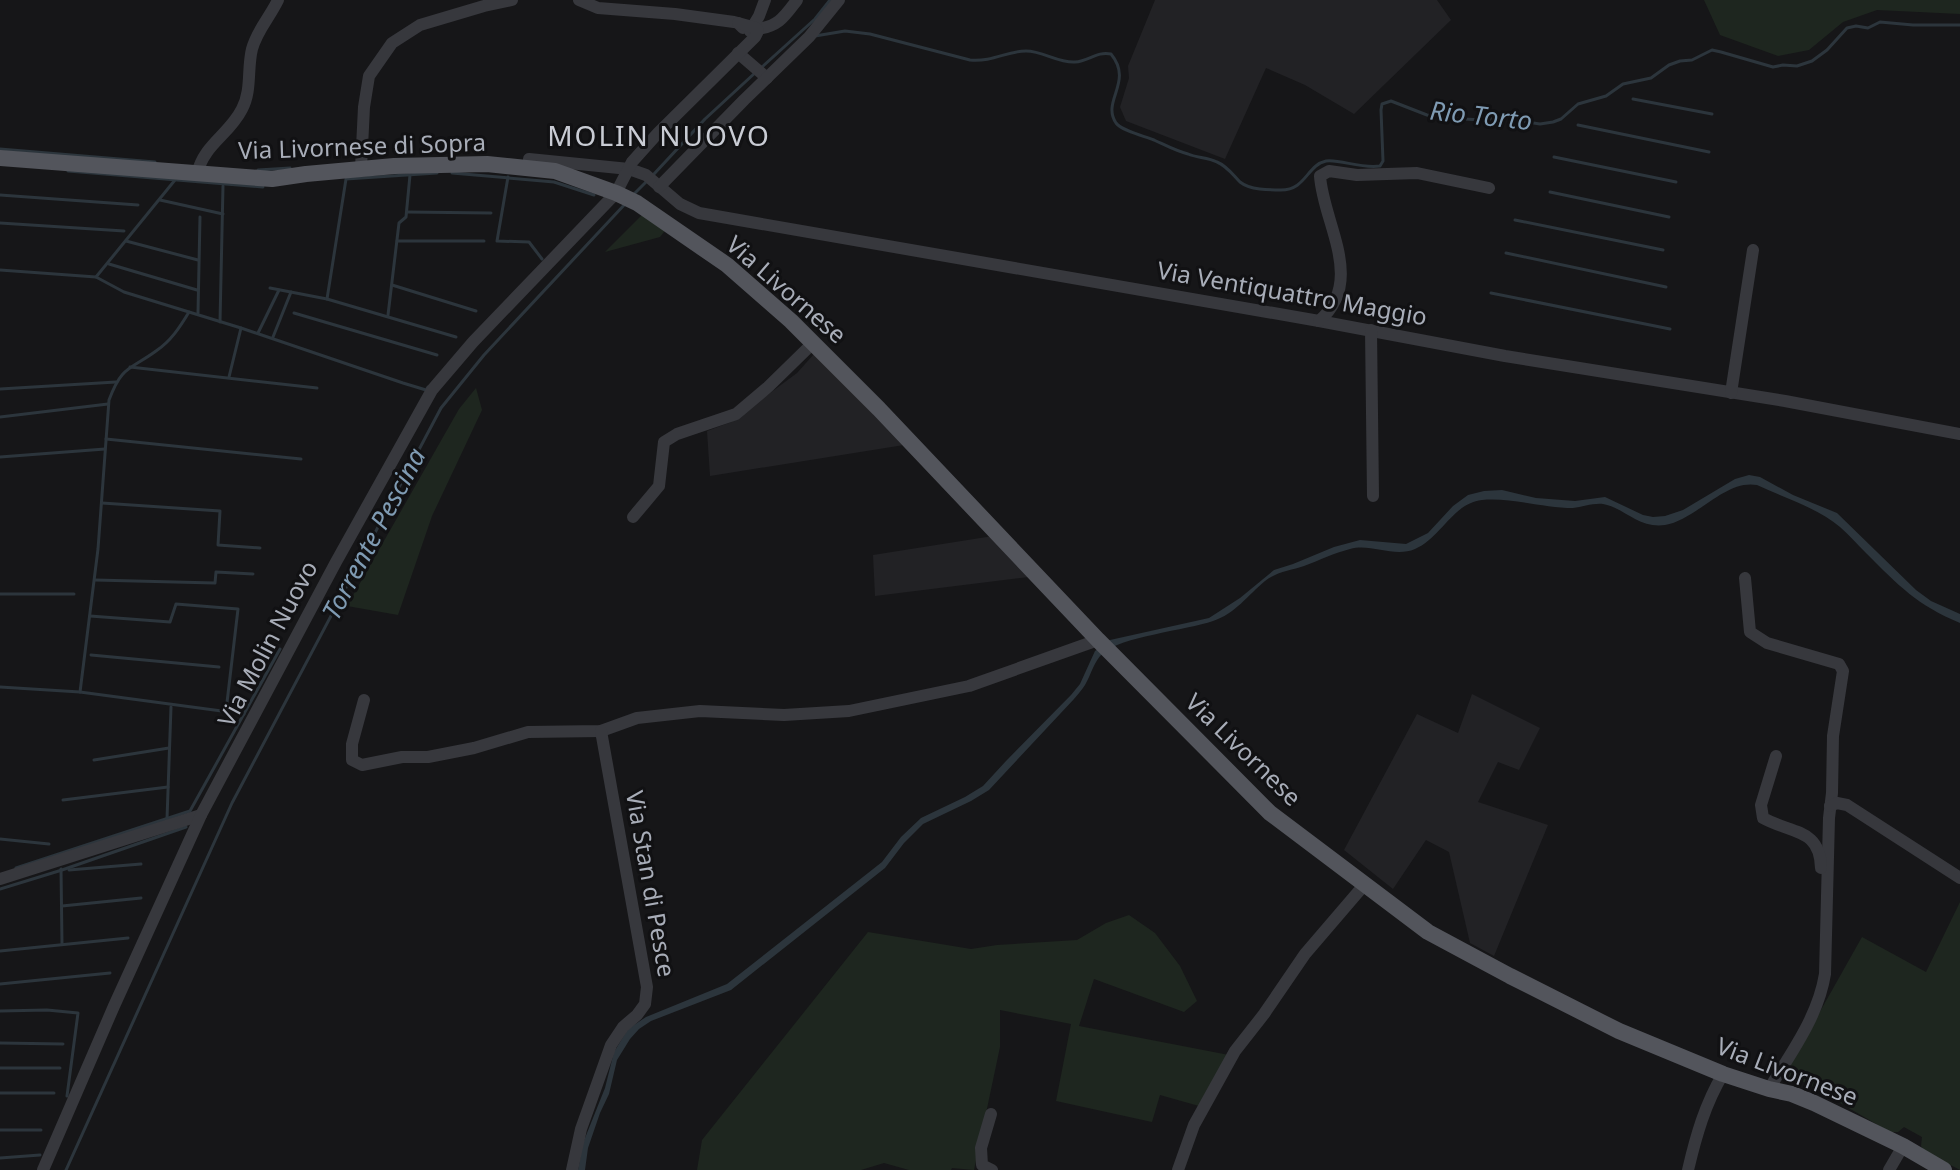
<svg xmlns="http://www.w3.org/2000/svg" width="1960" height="1170" font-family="'Noto Sans',sans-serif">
<rect width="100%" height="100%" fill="#161618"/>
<g fill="#222225">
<path d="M1155,0H1437L1451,20L1354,114L1305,85L1266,68L1225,159L1126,121L1120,107L1129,78L1128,66Z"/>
<path d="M814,354L904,445L710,476L707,431L731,422L797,373Z"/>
<path d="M993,536L1029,577L875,596L873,555Z"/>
<path d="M1472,694L1540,728L1519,770L1498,762L1478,802L1548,825L1494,956L1470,943L1449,852L1426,840L1393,889L1344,850L1417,714L1458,733Z"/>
</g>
<g fill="#1e261f">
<path d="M1704,0H1960V14L1877,10L1843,22L1809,50L1778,56L1720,35Z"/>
<path d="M643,214L667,228L660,237L605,252Z"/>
<path d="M476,388L482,410L432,516L398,615L347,606L459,409Z"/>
<path d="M1960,902V1170L1924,1151L1921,1146L1922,1137L1904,1127L1898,1132H1890L1804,1082L1791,1080L1787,1077L1786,1072L1862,937L1926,972Z"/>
<path d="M1129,915L1155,933L1180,966L1197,1001L1184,1012L1094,979L1079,1026L1229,1055L1199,1106L1160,1095L1152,1122L1056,1101L1071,1024L1000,1010V1047L974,1170L952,1168L951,1170H909L884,1163L861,1170H697L702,1140L868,932L971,949L997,945L1077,940L1106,923Z"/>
</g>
<path fill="#2c353c" d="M1749,475L1760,477L1793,495L1837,513L1916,590L1931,601L1960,614V623C1917,605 1899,586 1866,553C1858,545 1849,535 1840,527C1818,508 1784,498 1757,485C1725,479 1696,520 1665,525C1639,529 1623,507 1603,504C1593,503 1582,507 1573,508C1543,508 1510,497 1482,500C1453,503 1441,538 1415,549C1394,558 1371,543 1350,549C1334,553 1320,560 1304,566C1292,570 1276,572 1265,581C1248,595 1235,614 1213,621C1187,630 1120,637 1103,653C1094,661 1091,675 1085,685C1082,690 1078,694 1074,699L989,790L971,801L923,824L904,843L885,868L731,990L651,1021L639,1029L630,1039L617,1060L609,1094L600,1113L588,1148L585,1170H578L583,1143L605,1088L614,1052L628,1029L646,1017L727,984L882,862L901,837L921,818L965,797L983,786L1006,761L1071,695L1080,684L1095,651L1110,640L1209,618L1240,598L1274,570L1293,564L1334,547L1360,540L1406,544L1428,533L1453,506L1468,495L1484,491L1502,490L1536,498L1575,501L1605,497L1643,515L1653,517L1665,516L1683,510L1735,479Z"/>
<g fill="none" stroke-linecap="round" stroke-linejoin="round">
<g stroke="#2c353c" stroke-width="3">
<path d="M815,36L845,31L870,34L970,60C993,62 1007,51 1026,51C1043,51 1058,63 1075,62C1089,61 1097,51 1111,54C1134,82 1101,101 1116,123C1122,131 1144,136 1154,140C1165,145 1176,151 1188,154C1197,158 1208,157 1217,162C1227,166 1233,175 1240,182C1250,190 1269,190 1281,190C1306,190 1307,165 1326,161C1340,159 1361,169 1380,166L1383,161L1381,110L1382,104L1391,101L1427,115L1445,118L1483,120L1513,116L1527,122L1540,124L1553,122L1561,119L1578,104L1606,96L1623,84L1651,78L1669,65L1680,61L1692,60L1712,50L1721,52L1773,67L1783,65L1797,66L1812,61L1827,50L1847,28L1856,26L1868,28L1880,22L1913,25H1960"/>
<path d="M762,67L815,19L830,0"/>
<path d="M1633,99L1712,114"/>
<path d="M1578,125L1709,152"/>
<path d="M0,149L155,162"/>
<path d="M1554,157L1676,182"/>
<path d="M258,170L290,168"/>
<path d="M68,171L263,187"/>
<path d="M452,173L554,182L594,195"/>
<path d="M654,174L705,119L756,72"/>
<path d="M508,177L497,241L529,242L542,259"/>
<path d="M1550,192L1669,217"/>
<path d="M634,194L648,180"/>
<path d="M0,195L138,205"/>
<path d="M160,200L223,214"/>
<path d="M407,212L491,213"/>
<path d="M1515,220L1663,250"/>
<path d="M0,223L124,231"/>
<path d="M126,241L198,260"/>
<path d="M397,241H484"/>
<path d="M1506,253L1666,287"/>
<path d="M109,264L197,290"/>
<path d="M0,270L96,277L175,180"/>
<path d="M96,277L124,292L241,328L403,383L426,390L428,387"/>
<path d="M392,285L476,311"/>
<path d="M270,288L327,299L456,337"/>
<path d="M1491,293L1670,329"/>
<path d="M327,299L346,179L437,173"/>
<path d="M198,313L200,217"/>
<path d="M294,313L437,355"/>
<path d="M388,315L399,223L406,217L410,175"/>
<path d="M220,322L223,186"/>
<path d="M258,333L279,290"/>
<path d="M273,337L291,292"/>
<path d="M130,367L317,388"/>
<path d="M229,377L241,328"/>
<path d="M0,389L116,382"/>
<path d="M0,417L108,404"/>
<path d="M106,439L301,459"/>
<path d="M0,457L105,449"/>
<path d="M102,503L220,511L218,545L260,548"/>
<path d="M95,580L215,583L216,572L253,574"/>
<path d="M0,594H74"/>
<path d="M90,616L170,622L176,604L238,609L226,711"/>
<path d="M91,655L219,667"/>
<path d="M0,687L80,692L244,714"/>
<path d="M80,692L98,549L109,400C122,365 130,370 156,351C171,341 180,327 189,312"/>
<path d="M94,760L169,748"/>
<path d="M63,800L168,787"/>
<path d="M167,819L171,707"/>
<path d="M0,839L49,844"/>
<path d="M16,868L190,811L280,649"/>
<path d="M61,869L62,944"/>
<path d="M69,870L141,864"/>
<path d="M0,889L62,870L186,827"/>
<path d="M62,906L141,898"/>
<path d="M0,951L128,938"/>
<path d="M0,984L110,973"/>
<path d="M0,1011L47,1010L78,1013L67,1096"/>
<path d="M0,1043L63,1044"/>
<path d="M0,1068H60"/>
<path d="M0,1093H54"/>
<path d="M0,1130H41"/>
<path d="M0,1158L40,1155"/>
<path d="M66,1170L232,803L441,408L484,355L626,203"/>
</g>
<g stroke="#37383d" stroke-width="12">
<path d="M579,0L598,8L675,14L734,22L738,23L743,28"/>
<path d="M757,29C779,26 784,17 797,0"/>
<path d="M750,31L759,16L765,0"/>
<path d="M738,53L767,78"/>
<path d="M529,159L629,169L646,175L680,204L699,213L1319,321L1505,356L1785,401L1960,434"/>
<path d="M361,168L364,107L369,76L392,43L420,25L484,6L512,0"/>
<path d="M197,174C204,144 229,135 242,109C252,90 247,69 252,49C257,30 270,17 278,0"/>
<path d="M659,187L744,100L809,37L839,0"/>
<path d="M1319,321C1366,281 1323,223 1320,176L1329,171L1357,175L1417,173L1489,188"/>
<path d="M1371,330L1373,496"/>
<path d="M1731,393L1753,250"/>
<path d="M633,517L659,486L664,442L677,434L736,414L768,387L813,343"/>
<path d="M1745,578L1750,632L1767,643L1839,664L1843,671L1833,736L1832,793L1829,818L1825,974C1818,1017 1791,1053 1769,1089"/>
<path d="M364,700L352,744V760L362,765L402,757H428L474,748L528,732L601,731L637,718L700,711L784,715L849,711L969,686L1098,640"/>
<path d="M1776,756L1761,805L1763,818C1792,834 1820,828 1821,868"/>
<path d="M1830,806L1837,803L1847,805L1960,878"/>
<path d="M0,879L201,815"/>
<path d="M991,1114L981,1148L982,1165L992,1170"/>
<path d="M43,1170L114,1006L201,815L336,562L432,390L473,342L616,193L632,162L658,133L755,37L758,31L756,28L738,23"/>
<path d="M572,1170L581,1129L611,1045L623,1027L637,1015L645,1004L647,987L601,731"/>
<path d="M1178,1170L1194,1125L1235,1051L1264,1014L1305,954L1365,884"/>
<path d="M1688,1170C1696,1136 1705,1104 1723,1074"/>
<path d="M1889,1170L1903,1146"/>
</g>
<path stroke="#53555c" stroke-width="16" d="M0,158L272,179L306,174L394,166L487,164L555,171L616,193L637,203L727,265L791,321L879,409L1098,640L1270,813L1428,932L1510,976L1619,1031L1723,1074L1769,1089L1792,1094L1814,1103L1903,1146L1944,1170"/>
</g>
<g text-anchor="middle" stroke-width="6" stroke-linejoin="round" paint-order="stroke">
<g font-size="24" fill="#a8adb8" stroke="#111113">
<text transform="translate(362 147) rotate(-2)" y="8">Via Livornese di Sopra</text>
<text transform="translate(786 290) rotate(41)" y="8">Via Livornese</text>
<text transform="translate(1292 294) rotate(10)" y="8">Via Ventiquattro Maggio</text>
<text transform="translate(268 644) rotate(-62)" y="8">Via Molin Nuovo</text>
<text transform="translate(1243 750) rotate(44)" y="8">Via Livornese</text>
<text transform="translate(650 884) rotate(80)" y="8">Via Stan di Pesce</text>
<text transform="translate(1787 1072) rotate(21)" y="8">Via Livornese</text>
</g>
<g font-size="26" font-style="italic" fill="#7f9bb3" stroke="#111113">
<text transform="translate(1481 116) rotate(6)" y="9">Rio Torto</text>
<text transform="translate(374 534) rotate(-62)" y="9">Torrente Pescina</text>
</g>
<g font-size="28" letter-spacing="2" fill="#c9ccd4" stroke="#111113">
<text x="659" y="146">MOLIN NUOVO</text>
</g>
</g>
</svg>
